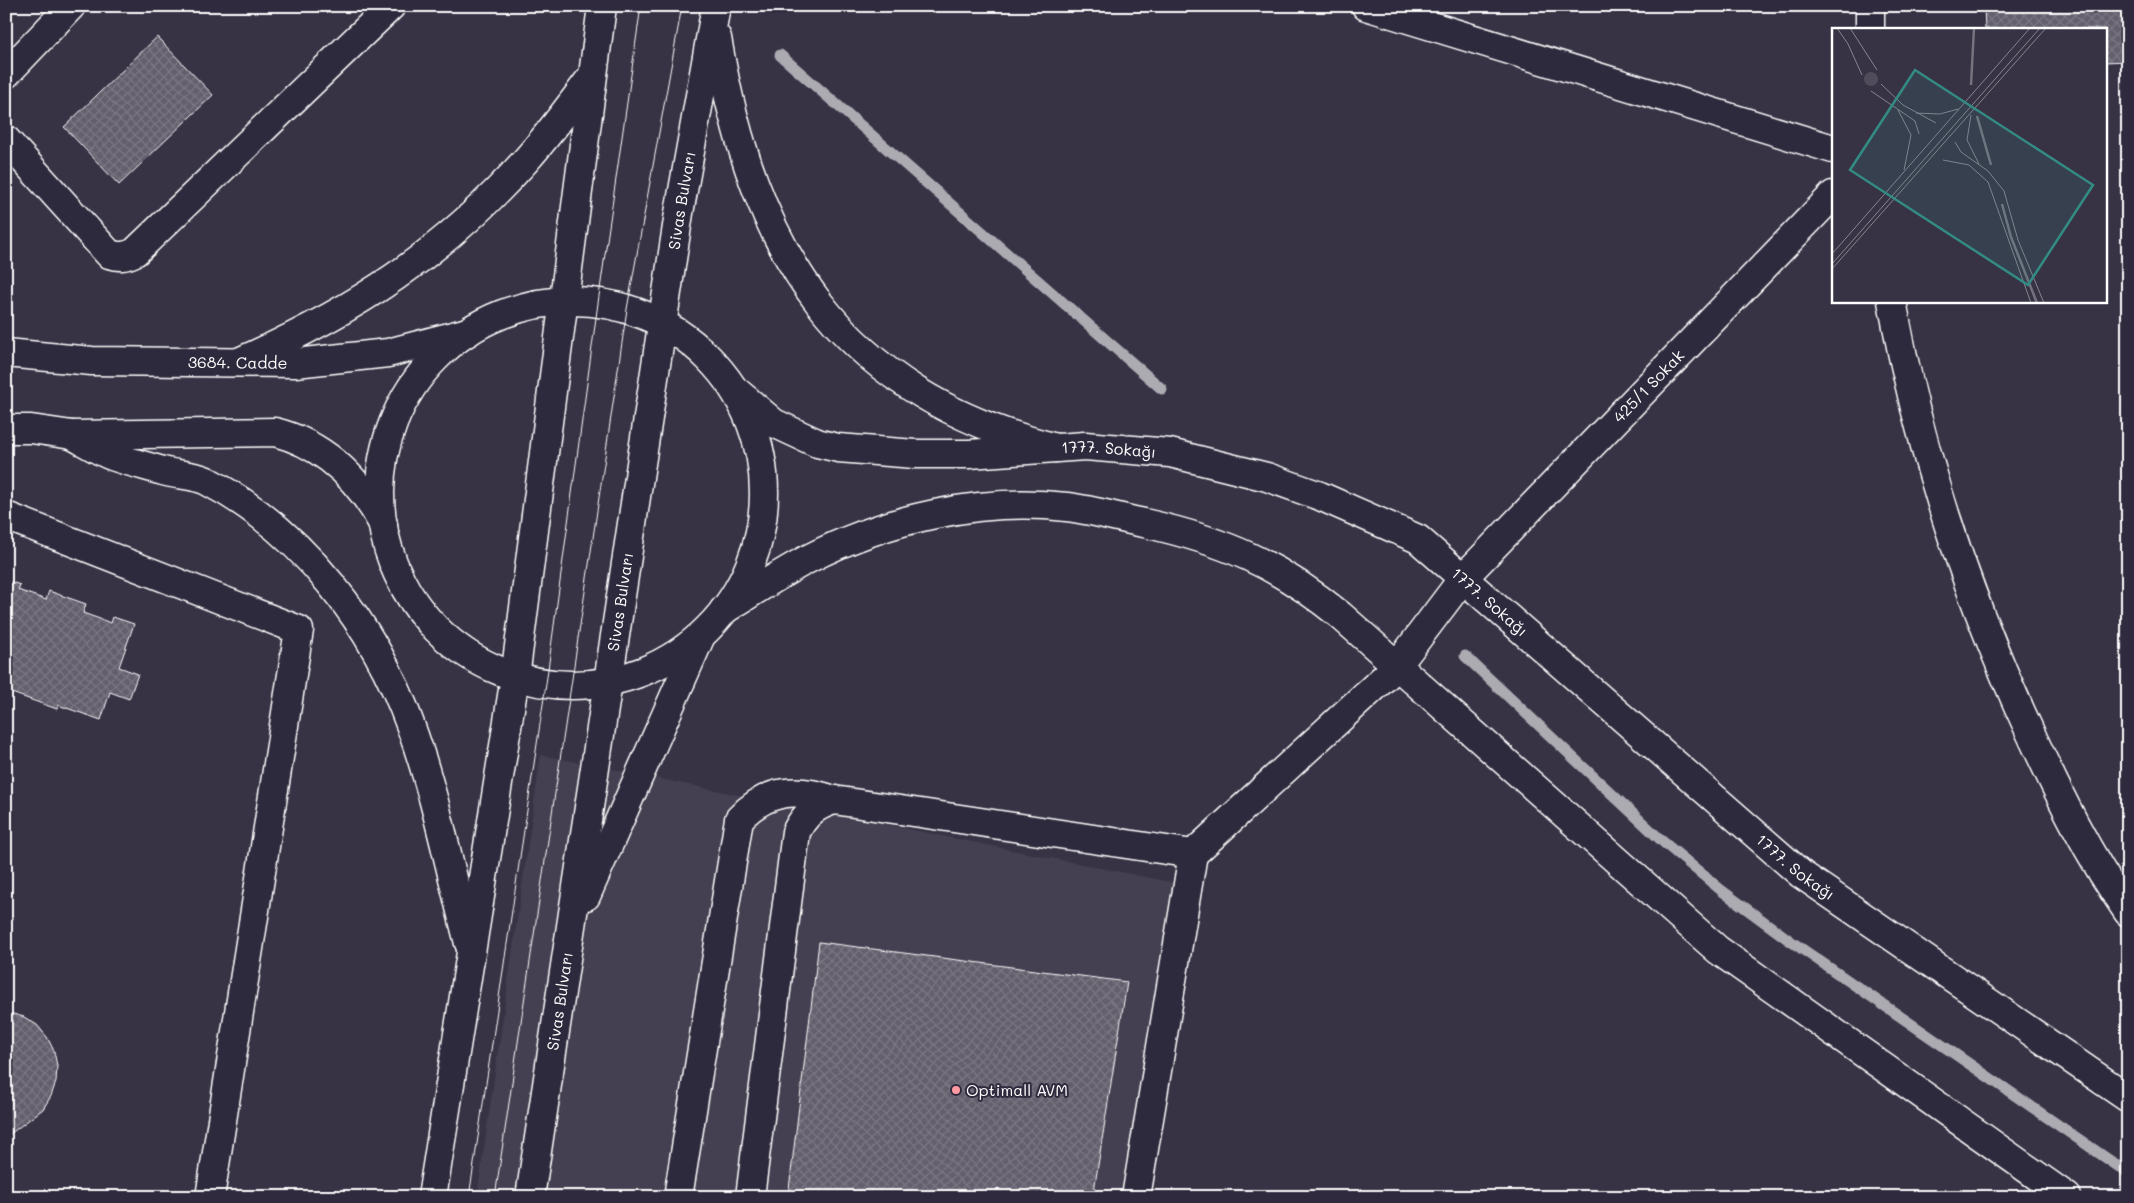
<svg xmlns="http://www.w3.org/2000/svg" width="2134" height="1203" font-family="Mali,sans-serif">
<defs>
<pattern id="building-cross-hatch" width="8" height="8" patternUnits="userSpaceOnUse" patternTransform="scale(1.25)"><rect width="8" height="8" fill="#635f6d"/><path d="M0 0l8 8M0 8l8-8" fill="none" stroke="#7a7783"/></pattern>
</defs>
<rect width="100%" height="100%" fill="#373345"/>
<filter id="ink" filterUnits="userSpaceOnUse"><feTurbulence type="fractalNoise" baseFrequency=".02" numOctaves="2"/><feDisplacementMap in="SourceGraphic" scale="10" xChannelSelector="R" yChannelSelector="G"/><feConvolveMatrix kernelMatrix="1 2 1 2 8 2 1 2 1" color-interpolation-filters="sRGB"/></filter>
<g filter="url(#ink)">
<path fill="#444051" d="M541,755L1190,886L1138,1197H477Z"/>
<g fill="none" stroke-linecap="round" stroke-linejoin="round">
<g stroke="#adabb2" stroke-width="11">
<path d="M780,55L1162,389"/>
<path d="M1465,656L1662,841L1721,890L1789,940L2128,1173"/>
</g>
</g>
<g fill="url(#building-cross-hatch)" stroke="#fff">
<path d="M2128,6V61L2105,62V29H1985L1984,7Z"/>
<path d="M157,37L213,95L119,185L64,127Z"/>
<path d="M6,580L20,585L18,590L46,600L49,591L86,604L83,613L111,623L113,617L134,624L119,667L138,674L129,699L110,692L101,720L58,705L57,709L6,691Z"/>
<path d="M819,942L1127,982L1093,1197H788Z"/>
<path d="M6,1012L24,1017L37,1025L47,1037L54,1051L57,1066L56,1082L51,1096L43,1109L6,1137Z"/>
</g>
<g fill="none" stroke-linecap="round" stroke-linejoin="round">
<g stroke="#fff" stroke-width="31">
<g id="minor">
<path d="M1366,6L1833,149"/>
<path d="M1870,29V6"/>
<path d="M6,74L71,6"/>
<path d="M6,140L109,254C120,257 125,257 135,252L391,6"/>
<path d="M1892,301C1919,451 1966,594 2030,732C2059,795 2088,855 2128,912"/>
<path id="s1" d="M6,353L92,361L295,363L388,353L468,332"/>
<path id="s2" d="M736,391L774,423L817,443L838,448L915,454H969L1085,446L1170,453L1267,477L1320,496L1418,539L1801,874L2128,1098"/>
<path d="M6,429H31L72,435L275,432C325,445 359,479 383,524"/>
<path d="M6,516L299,630L210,1197"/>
<path d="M724,610C752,593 779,574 808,559C885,519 980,497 1067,507C1093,510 1119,518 1144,523C1224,541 1276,563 1340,615L1718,950L2067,1197"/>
<path d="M678,1197L739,819C767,789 796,787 834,800"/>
<path d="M750,1197L796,832C805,814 815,806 834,800L1193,854"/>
<path id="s3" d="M1136,1197L1193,854L1396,667L1464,577L1833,195"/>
</g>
</g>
<g stroke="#fff" stroke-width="31">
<g id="highway">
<path d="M717,38C753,250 838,393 1056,448"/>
<circle cx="572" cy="493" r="192"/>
<path d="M241,361C354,311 444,253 527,159C549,134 570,106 590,79"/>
<path d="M72,435C85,442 99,451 112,456C129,462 146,466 163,471C177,475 195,475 207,481C303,531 375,626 411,727C436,796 450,871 469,943"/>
<path d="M586,896L700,638"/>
<path d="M432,1197L515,677L602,6"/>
<path id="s4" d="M530,1197L679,213L716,6"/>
</g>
</g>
<use href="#minor" stroke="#2f2a3d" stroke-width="28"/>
<use href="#highway" stroke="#2f2a3d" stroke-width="28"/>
<g stroke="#fff" stroke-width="1">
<path d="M469,1197L546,684L598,303L641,6"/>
<path d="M495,1197L627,309L682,6"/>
</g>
</g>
</g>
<circle fill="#ff9aa2" stroke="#2f2a3d" stroke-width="2" cx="956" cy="1090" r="5"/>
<g text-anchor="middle" stroke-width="4" stroke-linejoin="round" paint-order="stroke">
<g font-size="16" fill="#fff" stroke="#2f2a3d">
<text dy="6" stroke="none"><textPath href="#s4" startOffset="1008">Sivas Bulvarı</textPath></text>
<text dy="6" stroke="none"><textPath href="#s1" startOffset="232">3684. Cadde</textPath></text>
<text dy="6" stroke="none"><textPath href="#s3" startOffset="1002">425/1 Sokak</textPath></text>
<text dy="6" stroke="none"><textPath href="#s2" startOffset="390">1777. Sokağı</textPath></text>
<text dy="6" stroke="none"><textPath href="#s4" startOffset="602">Sivas Bulvarı</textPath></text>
<text dy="6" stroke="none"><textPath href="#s2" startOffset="810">1777. Sokağı</textPath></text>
<text dy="6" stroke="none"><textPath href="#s2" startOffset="1215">1777. Sokağı</textPath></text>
<text dy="6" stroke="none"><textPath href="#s4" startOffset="198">Sivas Bulvarı</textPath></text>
</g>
<g font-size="16" fill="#fff" stroke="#2f2a3d" text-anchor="start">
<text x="966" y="1096">Optimall AVM</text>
</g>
</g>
<g transform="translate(1832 28)">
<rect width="275" height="275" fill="#373345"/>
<path d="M32 51a7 7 0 1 1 14 0a7 7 0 1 1-14 0Z" fill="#514c5c"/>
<path fill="none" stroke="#76737f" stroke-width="2.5" d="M139,57L142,0M145,88L159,137M170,176L179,209L205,275"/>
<path fill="none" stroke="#87858f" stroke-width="1" d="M5,0L16,16L30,47M18,0L45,42M49,56L71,77L104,95M39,63L83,93L87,106M66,82L79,107L72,142M84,85L108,86L126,81M139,87L135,112L147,136M123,114L129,124L156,143L172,163L186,212L212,275M111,132L137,137L156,154L199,275M0,226L198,0M0,236L208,0M0,241L214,0"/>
<path fill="#338b84" fill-opacity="0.15" stroke="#338b84" stroke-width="2.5" d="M83,42L261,157L196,257L18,142Z"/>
<rect width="275" height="275" fill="none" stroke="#fff" stroke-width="2.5"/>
</g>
<rect width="2134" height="1203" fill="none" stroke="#2f2a3d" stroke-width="25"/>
<rect x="12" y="12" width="2109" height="1178" fill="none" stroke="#fff" stroke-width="2" filter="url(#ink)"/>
</svg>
